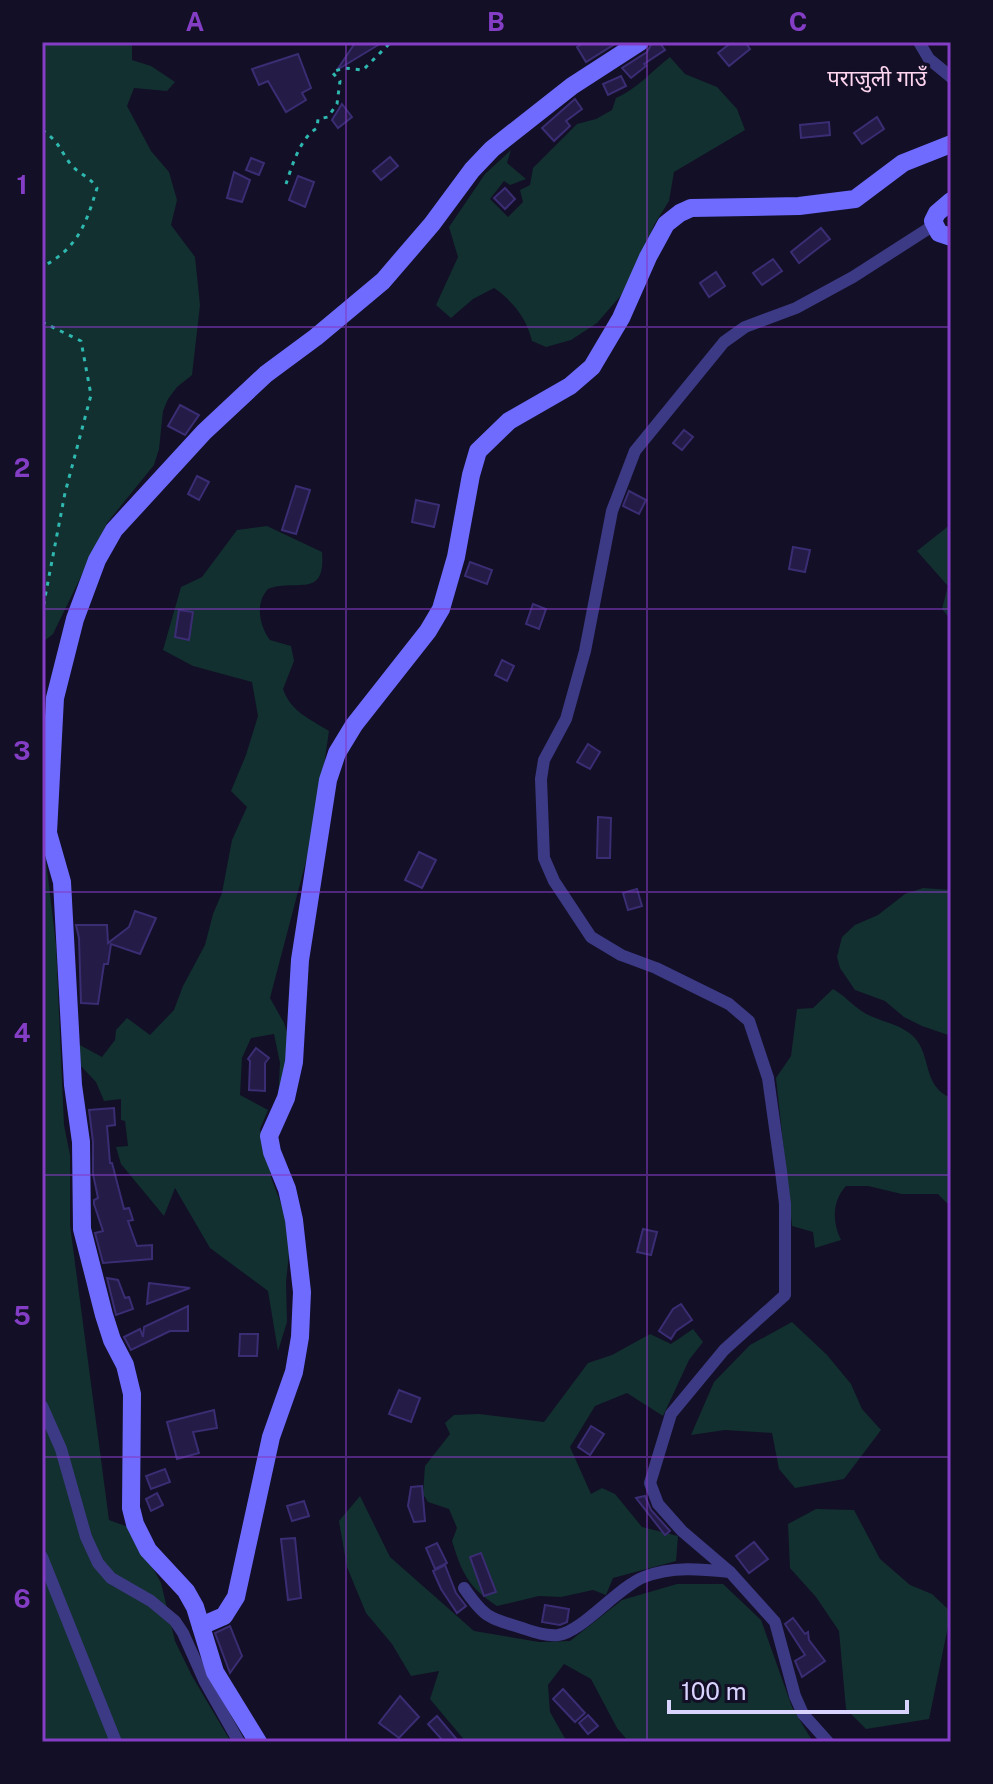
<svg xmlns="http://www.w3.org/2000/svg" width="993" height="1784" font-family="'Public Sans','Noto Sans Devanagari',sans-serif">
<rect width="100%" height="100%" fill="#130f26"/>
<g fill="#12302f">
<path d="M42,42H135L132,44V60L151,66L175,82L167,91L134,88L127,106L151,151L169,172L177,200L171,225L195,257L200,305L192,375L177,387L168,399L163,411L159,449L154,465L107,523L53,634L42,643Z"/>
<path d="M670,57L685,74L717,87L737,109L745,130L674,172L669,201L654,225L630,285L597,323L571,340L546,347L532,341C527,319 513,301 494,288L473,299L451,318L436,305L458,257L449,227L485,174L511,150L507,163L526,179L510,185L504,181L490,199L508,217L523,202L520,190L530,185L533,168L577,124L596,119L612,110L616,98C637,89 652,71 670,57Z"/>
<path d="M951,524V620L942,609L948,586L917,551Z"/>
<path d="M267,526L322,552C326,600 296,578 268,589C255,603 259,626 270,640L291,646L294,661L283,689C291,712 310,719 329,731L315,827L270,998L284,1023L292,1046L278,1102L280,1063L274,1034L251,1038L242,1058L240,1095L268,1110L260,1129L272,1180L286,1217L290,1244L286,1282L287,1322L278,1351L268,1291L210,1248L175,1188L164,1216L121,1164L116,1147L128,1146L125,1121L121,1120V1099L104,1101L96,1082L80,1065L78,1044L102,1057L115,1040L116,1030L127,1018L150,1035L174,1010L183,986L205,945L213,914L222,893L232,840L247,807L231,791L246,755L258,716L252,682L193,666L163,650L181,587L202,577L237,530Z"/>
<path d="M42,826L56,945L64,1125L70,1155V1225L109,1520L131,1528L161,1583L175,1641L192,1676L231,1742H42Z"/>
<path d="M923,888L951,890V1036L922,1026L904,1017L885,1001L855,990L840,968L837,957L842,937L855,925L878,915L905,894Z"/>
<path d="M833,989C844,995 852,1005 863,1012C879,1022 900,1023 914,1037C932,1056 922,1086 951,1098V1207L938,1194H902L868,1186H846C832,1201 832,1222 841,1240L815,1248L813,1232L792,1226L776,1078L791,1056L797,1009L813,1008Z"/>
<path d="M792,1322L827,1355L851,1384L862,1409L881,1430L844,1479L795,1488L779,1469L772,1433L725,1430L691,1435L714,1382L750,1345Z"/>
<path d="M693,1329L703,1342L689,1360L663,1416L627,1393L595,1406L570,1447L591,1494L602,1488L615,1494L642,1527L678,1536L676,1561L613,1578L606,1595L593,1590L561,1597L539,1596L497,1606C468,1587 462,1573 452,1541L457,1528L449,1509L428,1502L423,1494L425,1466L450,1434L445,1423L454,1415L479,1414L544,1422L588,1363L612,1355L650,1334L671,1344Z"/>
<path d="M360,1496L390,1557L474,1631L539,1642L570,1641L622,1600L677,1584H723L761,1620L792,1707L813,1742H629L617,1728L591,1679L564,1664L548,1685L550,1712L567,1742H466L430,1699L439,1671L411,1676L392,1644L366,1613L347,1567L339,1521Z"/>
<path d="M816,1509L854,1510L880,1559L910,1585L932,1594L951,1612L929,1719L866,1729L846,1709L839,1631L816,1597L790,1568L788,1524Z"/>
</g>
<g fill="#241b47" stroke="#3b2d73" stroke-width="2">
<path d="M383,42L337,70L355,43Z"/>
<path d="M585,42H618L586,62L577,47Z"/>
<path d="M659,42L665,50L644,64L646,66L631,78L622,68L647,52L652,43Z"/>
<path d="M732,42H745L750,49L729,66L718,53Z"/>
<path d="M298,54L311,88L302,93L306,100L286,112L268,81L259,85L252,69Z"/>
<path d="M621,76L626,86L608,95L603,84Z"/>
<path d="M575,99L582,109L566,121L570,126L554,141L542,128Z"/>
<path d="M342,104L352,117L338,128L332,120Z"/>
<path d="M877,117L884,129L862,144L854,133Z"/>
<path d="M829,122L830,135L801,138L800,125Z"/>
<path d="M390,157L398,166L381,180L373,171Z"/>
<path d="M251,158L264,163L259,175L246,170Z"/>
<path d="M234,172L250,180L242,202L227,198Z"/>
<path d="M298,176L314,182L305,207L289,200Z"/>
<path d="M505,188L515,199L505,209L494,198Z"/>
<path d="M821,228L830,239L799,263L791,252Z"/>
<path d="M773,259L782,271L762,285L753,273Z"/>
<path d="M716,272L725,286L709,297L700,283Z"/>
<path d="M180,405L199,415L185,435L168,426Z"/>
<path d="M684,430L693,437L682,450L673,443Z"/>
<path d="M197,476L209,482L199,500L188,494Z"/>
<path d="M296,486L310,490L296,534L282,530Z"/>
<path d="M629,491L646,500L639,514L623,506Z"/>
<path d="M416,500L439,505L434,527L412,522Z"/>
<path d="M793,547L810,550L805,572L789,569Z"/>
<path d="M470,562L492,570L487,584L465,576Z"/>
<path d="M533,604L546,609L539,629L526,624Z"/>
<path d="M179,610L193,612L189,640L175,637Z"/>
<path d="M502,660L514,666L507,681L495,675Z"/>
<path d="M588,744L600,752L590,769L577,762Z"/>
<path d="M598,817L611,818L610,858H597Z"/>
<path d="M419,852L436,860L422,888L405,880Z"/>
<path d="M637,889L642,906L628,910L623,893Z"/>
<path d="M135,911L156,918L140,954L111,944L108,964H104L98,1004L81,1003L79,938L76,925H107L108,943L129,927Z"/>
<path d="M256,1048L269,1058L265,1063V1091L249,1090L250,1061L248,1059Z"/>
<path d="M114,1108L115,1125L107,1126L110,1163H112L124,1209L129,1208L133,1220L128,1221L137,1246L152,1245V1259L103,1263L95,1233L103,1231L94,1204V1200L98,1198L93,1174V1142L89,1110Z"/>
<path d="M643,1229L657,1232L651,1255L637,1252Z"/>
<path d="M107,1278L118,1280L125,1298L129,1297L133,1309L116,1315Z"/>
<path d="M149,1283L190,1288L147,1304Z"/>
<path d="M681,1304L692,1320L676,1331L671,1339L659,1331L673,1309Z"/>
<path d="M188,1306V1331H170L131,1350L124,1337L140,1329L143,1337L144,1327Z"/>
<path d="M240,1334H258L257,1356H239Z"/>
<path d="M399,1390L420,1398L411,1422L389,1414Z"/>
<path d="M214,1410L217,1428L193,1432L199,1453L177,1459L167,1422Z"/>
<path d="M591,1426L604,1434L590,1455L578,1447Z"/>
<path d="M165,1469L170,1482L151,1489L146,1476Z"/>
<path d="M422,1486L425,1521L414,1522L408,1506L411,1487Z"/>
<path d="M157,1493L163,1505L151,1511L146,1499Z"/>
<path d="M645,1496L651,1510L670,1531L665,1535L636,1498Z"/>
<path d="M304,1501L309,1516L292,1521L287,1506Z"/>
<path d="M295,1538L301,1598L288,1600L281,1539Z"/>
<path d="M754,1542L768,1559L749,1573L736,1556Z"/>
<path d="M437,1543L447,1563L435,1569L426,1548Z"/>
<path d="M481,1553L496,1592L484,1596L470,1557Z"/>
<path d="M445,1565L456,1593L466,1606L457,1613L441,1589L433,1571Z"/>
<path d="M545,1605L569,1609L567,1622L560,1625L542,1622Z"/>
<path d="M793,1618L805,1634L808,1632L809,1640L825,1661L802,1677L795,1661L805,1655L785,1624Z"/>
<path d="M230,1626L242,1656L230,1673L215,1633Z"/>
<path d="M563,1689L585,1713L575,1722L553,1699Z"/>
<path d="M400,1696L419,1717L399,1738L379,1723Z"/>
<path d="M588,1715L598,1726L588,1734L579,1723Z"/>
<path d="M437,1716L459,1742H444L428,1724Z"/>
</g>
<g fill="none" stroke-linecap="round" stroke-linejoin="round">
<g stroke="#2fb8b0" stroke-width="3" stroke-dasharray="4 6" stroke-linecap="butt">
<path d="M311,43V42"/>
<path d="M42,130C60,142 60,151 72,166C81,175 90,177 97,188C86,224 78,248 42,267"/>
<path d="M286,184C292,166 300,138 317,128L318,119L328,117L337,104L340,81L332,72L344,68L363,70L391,42"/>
<path d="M42,322L81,341L91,395L65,493L42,613"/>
</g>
<g stroke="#3d3a85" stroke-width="12">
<path d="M919,42L929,59L951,77"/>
<path d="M42,1406L61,1449L86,1537L98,1563L111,1578L151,1601L175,1621L183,1633L205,1682L239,1742"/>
<path d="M42,1557L116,1742"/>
<path d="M464,1588C484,1617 488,1618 522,1628C534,1632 545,1636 558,1635C582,1632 618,1587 644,1577C672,1566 701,1569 730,1572"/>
<path d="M828,1742L803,1714L795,1696L775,1622L730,1572L682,1531L658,1504L650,1483L671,1414L724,1350L785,1295V1204L781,1171L768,1078L749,1021L729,1004L656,968L621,955L591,937L554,881L544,858L541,779L544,760L566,719L585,651L612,511L635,451L724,342L745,327L796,308L853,277L934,225"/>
</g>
<g stroke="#6f6bff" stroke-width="18">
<path d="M951,201L937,213L933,221L939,233L951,237"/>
<path d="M201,1626L224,1616L236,1597L271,1437L294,1372L300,1337L302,1292L294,1220L287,1189L272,1152L269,1136L286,1098L294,1062L300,960L328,780L337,753L354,725L428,631L441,609L456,557L471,475L478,451L509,421L570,386L592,367L621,318L648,257L666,224L680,213L691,208L799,206L855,199L903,163L951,144"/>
<path d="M258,1742L215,1672L195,1607L186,1591L148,1550L135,1524L131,1508L132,1394L125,1365L112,1340L104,1315L82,1229L81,1142L73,1085L62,882L48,833L55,698L75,619L97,560L114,530L204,432L266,374L316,337L383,281L432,224L472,170L492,149L572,86L640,42"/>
</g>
</g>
<path fill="none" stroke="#843dc5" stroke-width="2" stroke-opacity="0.55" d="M346,42V1742M647,42V1742M42,327H951M42,609H951M42,892H951M42,1175H951M42,1457H951"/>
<g text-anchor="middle" stroke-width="7" stroke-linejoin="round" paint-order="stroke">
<g font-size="22" fill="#ffd6f0" stroke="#130f26">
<text x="877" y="86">पराजुली गाउँ</text>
</g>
</g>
<rect width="993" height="1784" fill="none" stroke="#130f26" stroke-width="88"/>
<path d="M669 1700v12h238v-12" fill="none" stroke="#d9d4ff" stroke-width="4"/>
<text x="681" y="1700" font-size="24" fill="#d9d4ff" stroke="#130f26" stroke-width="6" paint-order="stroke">100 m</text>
<rect x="44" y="44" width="905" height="1696" fill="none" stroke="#843dc5" stroke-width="3"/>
<g font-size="26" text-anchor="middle" font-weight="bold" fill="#843dc5">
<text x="195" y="31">A</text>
<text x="496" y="31">B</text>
<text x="798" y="31">C</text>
<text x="22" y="194">1</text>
<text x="22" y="477">2</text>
<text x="22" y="760">3</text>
<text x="22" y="1042">4</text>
<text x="22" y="1325">5</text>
<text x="22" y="1608">6</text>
</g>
</svg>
